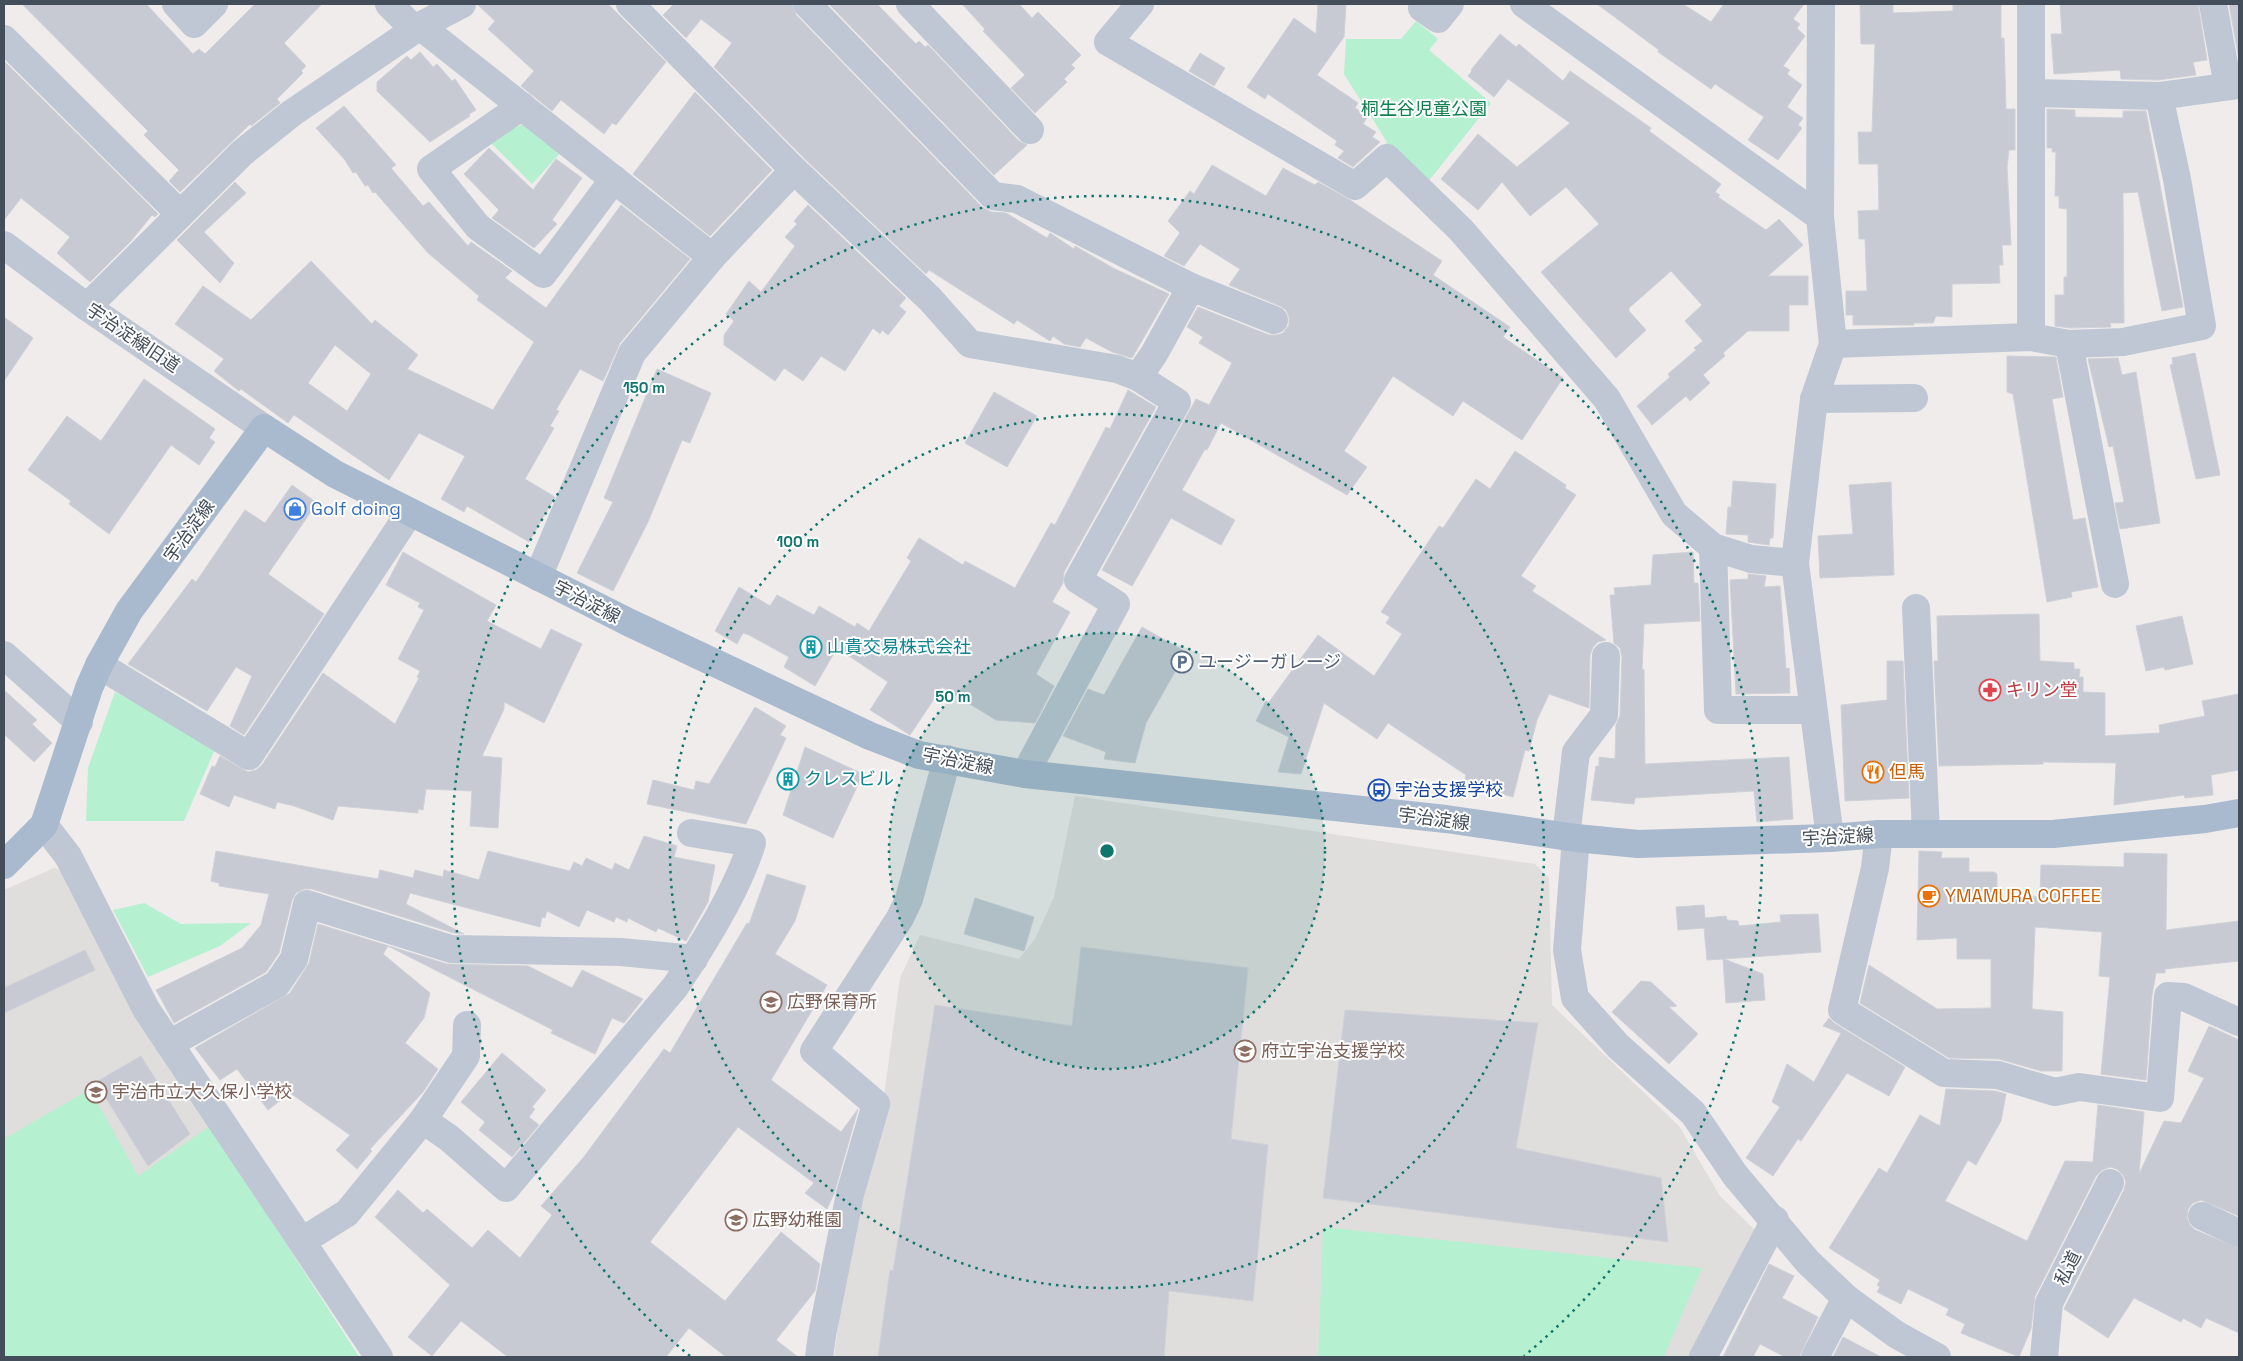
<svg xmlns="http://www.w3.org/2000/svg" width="2243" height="1361" font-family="'Space Grotesk','Noto Sans JP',sans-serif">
<rect width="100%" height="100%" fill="#efeceb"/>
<g fill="#e0dddd">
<path d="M1075,796L1535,864L1549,878L1552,1005L1679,1126L1720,1196L1759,1234L1694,1357H834L842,1294L884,1096L900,978L920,935L1019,959L1035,939L1054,897Z"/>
<path d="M54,868L63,871L210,1126L359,1357H4V890Z"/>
</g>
<g fill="#b5f1d0">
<path d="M1416,21L1438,39L1429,50L1491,103L1427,183L1380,152L1387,142L1344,74L1346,39H1401Z"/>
<path d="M525,123L562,151L532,184L488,140Z"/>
<path d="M115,692L216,747L184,821H86L88,768Z"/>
<path d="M144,903L181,924L251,923L220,946L148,977L113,910Z"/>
<path d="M90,1089L138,1176L210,1126L359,1357H4V1139Z"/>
<path d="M1323,1227L1702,1268L1664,1357H1318Z"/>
</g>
<g fill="#c7cad2" stroke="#cfd1d8" fill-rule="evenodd">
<path d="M22,4H146L193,54L199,49L205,54L255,4H322L284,43L306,66L301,71L303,73L277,99L280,103L251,126L250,124L180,192L169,181L179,170L144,135L148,131Z"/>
<path d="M477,4H608L666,62L616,125L612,123L604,134L561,100L552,111L521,86L534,71L488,29L495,21Z"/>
<path d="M674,4H792L796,15L982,207L991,212L1006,213L1047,238L1050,233L1074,249L1075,246L1113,268L1169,294L1132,358L1112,352L1086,338L1080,347L1064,344L1053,336L1050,341L1017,320L1014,324L929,270L926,274L805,159L714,67L732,43L701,19L686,38L663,15Z"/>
<path d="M829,4H877L916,44L919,41L925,47L928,45L1019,141L1027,145L994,175Z"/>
<path d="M962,4H1019L1032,18L1038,12L1081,55L1071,65L1075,68L1064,79L1067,82L1035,113L1011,88L1025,75L983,31L985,29Z"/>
<path d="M1318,4H1346L1344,37L1317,75L1358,103L1355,108L1368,116L1363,124L1376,132L1372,137L1380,142L1353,167L1338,158L1344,151L1335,145L1337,141L1268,94L1265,99L1247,87L1294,18L1316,34Z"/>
<path d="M1597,4H1683L1711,22L1724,4H1804L1793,19L1800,24L1797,28L1805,36L1783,66L1790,70L1787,74L1802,85L1787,107L1803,118L1798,125L1802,128L1778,160L1748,140L1764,117L1715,84L1711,89L1658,52L1659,50Z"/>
<path d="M1860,4H1893V13L1953,11V4H2001V38H2004L2006,109H2015V150H2009L2007,167L2011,245H2002L2003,265H1999L2000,283L1952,284V317L1936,316L1933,323H1914V325H1853V315H1846V291H1867L1865,239H1859L1858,211L1879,210L1878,164H1859L1858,132H1872L1875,44H1861Z"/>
<path d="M2060,4H2198L2207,60L2193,62L2196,75L2158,80L2121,79L2120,70L2054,74L2051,34H2062Z"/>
<path d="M2229,4H2239V54H2238Z"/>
<path d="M1500,34L1516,47L1519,44L1563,81L1570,71L1651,128L1649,131L1721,184L1715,192L1720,195L1718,197L1766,230L1779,219L1803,245L1768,276H1808V305H1789V331H1748L1723,353L1725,356L1703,375L1710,383L1690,401L1686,396L1652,425L1637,406L1670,377L1668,374L1696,350L1694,348L1703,341L1685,321L1702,305L1671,271L1629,308V311L1646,330L1616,358L1541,272L1599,224L1566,187L1530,216L1502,182L1478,210L1441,179L1478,134L1517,167L1570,123L1508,79L1494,97L1468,76L1472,71L1471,70Z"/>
<path d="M420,52L433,67L437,64L452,81L455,79L476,110L469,114L470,116L430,142L377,91V82L407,56L411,60Z"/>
<path d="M1200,53L1225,68L1214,86L1189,71Z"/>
<path d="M4,61L158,214L155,217L152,215L131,241L90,282L57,253L70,237L21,198L4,220Z"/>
<path d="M695,92L772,170L710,236L633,174Z"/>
<path d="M344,106L396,165L391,168L423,206L429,202L468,246L471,242L512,271L505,278L546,308L621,205L690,259L620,343L603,381L580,369L556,410L559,411L550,426L554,428L525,479L555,497L529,542L467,506L464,512L441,499L465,456L419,433L389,480L294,415L288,423L241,389L239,391L214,371L224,359L175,324L203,286L251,320L311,261L372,324L375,320L418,355L407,369L493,410L534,342L477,300L479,296L428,253L375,192L373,193L368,185L365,186L356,172L353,173L345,160L316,128ZM335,345L371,374L347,411L308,383Z"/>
<path d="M2047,109L2075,110V117L2123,118V111H2146L2183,307L2162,311L2138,192L2123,193L2124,323H2110L2111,327L2070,328L2055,326V295H2064V277H2067V209L2059,208V196H2055L2056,152H2052V148H2047Z"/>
<path d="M489,148L533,190L556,159L582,178L552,220L557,224L534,248L492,218L499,210L464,174Z"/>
<path d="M1212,165L1266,196L1283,168L1315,185L1318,182L1350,200L1442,261L1433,275L1510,327L1503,337L1563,378L1522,440L1463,401L1453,416L1393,376L1344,451L1367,467L1347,495L1221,423L1207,450L1205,449L1182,490L1235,520L1221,545L1171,518L1132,586L1102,570L1196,399L1209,405L1232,363L1199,343L1203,337L1187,327L1198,307L1269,335H1277L1283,333L1289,325V317L1286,310L1280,306L1229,285L1240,269L1200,244L1184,266L1164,256L1180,233L1168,221L1190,191L1194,194Z"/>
<path d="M235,182L246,193L204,232L234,263L220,283L177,240Z"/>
<path d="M808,205L906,298L899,306L906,312L888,335L882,330L880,334L873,328L845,371L821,356L803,381L784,368L775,381L724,345V335L734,321L726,314L749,281L761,292L795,246L785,237L797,224L794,221Z"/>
<path d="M4,317L33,338L4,381Z"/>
<path d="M2195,353L2220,475L2196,479L2170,365L2173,364L2172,358Z"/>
<path d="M2007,356L2056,357L2063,397L2052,399L2073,520L2085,518L2098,587L2071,592L2072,597L2047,602L2013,394L2007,392Z"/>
<path d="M2118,358L2122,375L2136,372L2160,523L2120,529L2115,503L2124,502L2113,446L2109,447L2088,359Z"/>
<path d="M657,369L711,393L690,443L682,440L648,522L613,591L577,573L613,502L604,498Z"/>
<path d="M144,379L215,429L209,438L215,442L199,465L171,445L109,534L69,504L71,501L28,470L67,416L101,441Z"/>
<path d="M1128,390L1156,407L1064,572L1063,583L1052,602L1070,612L1036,674L1054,686L1035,723L996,720L942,687L910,735L870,710L888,682L837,648L815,686L784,667L789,657L749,635L743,633L737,644L715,631L739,587L770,606L777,595L814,615L819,606L855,627L857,623L869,631L911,561L907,558L919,538L963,565L965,561L1015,588L1051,523L1055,525L1106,427L1110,429Z"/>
<path d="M994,392L1037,416L1007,467L965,443Z"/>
<path d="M1515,451L1566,485L1565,488L1576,495L1521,576L1536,586L1532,591L1606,640L1598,642L1593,647L1590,655L1589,708L1549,694L1537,720L1529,751L1525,750L1513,797L1483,789L1485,784L1465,779L1466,775L1388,723L1377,739L1324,703L1301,774L1278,772L1289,737L1256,721L1266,701L1269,702L1318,635L1374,676L1402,634L1386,623L1390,617L1381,612L1439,526L1443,528L1476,479L1490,489Z"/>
<path d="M1733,481L1776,484L1773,538H1770L1769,545L1748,542V535L1726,534L1728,507H1731Z"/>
<path d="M1891,482L1894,575L1820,578L1818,536L1853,534L1849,485Z"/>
<path d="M292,485L317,503L268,574L324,614L244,735L230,726L252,676L236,667L207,711L128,664L192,579L196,582L245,510L265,523Z"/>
<path d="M403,552L496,605L487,621L541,649L551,629L582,644L544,723L504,702V709L482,756L502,758L498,828L470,826L472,791L426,789L423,810L418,809V813L338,806L333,820L294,806L277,802L275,809L234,795L229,807L200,794L212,766L215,767L220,756L248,772L256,770L262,765L323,673L395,724L419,678L417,677L420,671L398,659L424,610L418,607L420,603L386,585Z"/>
<path d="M1693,552L1694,583H1698L1700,621L1644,624L1642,670L1644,669L1645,764L1789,757L1793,819L1757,822L1754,791L1635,798L1634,804L1591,800L1596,766H1599V757L1615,759L1616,725L1620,716L1622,657L1620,648L1614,643L1610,595H1615L1614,588L1651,585L1653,555Z"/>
<path d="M1748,574L1766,576L1764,587L1780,586L1786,669L1789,668L1790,693L1736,694L1730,580L1748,579Z"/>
<path d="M2039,614L2040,661L2074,663V669H2080L2079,677H2083V692L2105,693V736L2160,733L2159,725L2205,716L2202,701L2239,694V770L2211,775L2213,795L2185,798L2184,795L2114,805L2116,763L2043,762V764L1939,766L1934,661H1938L1937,616Z"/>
<path d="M2182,616L2193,664L2165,670L2164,667L2146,671L2136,626Z"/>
<path d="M1142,627L1186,652L1146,723L1135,763L1104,759L1106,752L1063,736L1088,689L1104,695Z"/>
<path d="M1887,661H1903L1909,798L1845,801L1841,705L1887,700Z"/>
<path d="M4,690L37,720L32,724L52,743L34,762L4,734Z"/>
<path d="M755,707L786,726L780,735L786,738L746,824L647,804L653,780L694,790L696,781L709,784Z"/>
<path d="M805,747L863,774L833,838L783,815Z"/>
<path d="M644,836L677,846L674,857L715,865L708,902L686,941L658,928L656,932L628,918L627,922L616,917L614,922L587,910L579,927L547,911L545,918L542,917L540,927L410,893L406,904L464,934L454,933L312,889H304L296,893L292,900L279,953L266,972L174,1023L156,990L242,948L261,925L269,894L219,886V883L211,881L216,851L378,879L380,870L413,878L415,870L443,877L444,870L479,880L488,851L570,871L574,862L582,866L586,858L612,870L615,863L629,870Z"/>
<path d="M1919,851L1942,852L1941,858H1969V872H1994L1997,874V902L2040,896L2041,865L2124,867V853L2167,854L2166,930L2239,921V961L2165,969V973H2156L2152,995L2146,1080L2101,1074L2110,977L2099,976L2102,932L2035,927L2032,1009L2063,1012L2062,1071H2041L1999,1059L1949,1058L1860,1003L1869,965L1937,1009L1991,1008V959H1957V938L1917,940Z"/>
<path d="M767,874L806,886L795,921L775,954L827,985L771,1080L841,1132L858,1109L834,1194L827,1209L805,1193L814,1183L738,1127L650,1242L725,1301L781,1232L820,1264L815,1291L776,1340L798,1357H726L689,1328L666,1357H508L461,1321L432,1356L408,1337L450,1285L375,1217L398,1190L423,1213L427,1209L472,1248L488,1230L520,1258L552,1215L541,1206L583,1158L664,1049L670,1053L747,923L749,924Z"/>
<path d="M975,898L1034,917L1024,951L964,934Z"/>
<path d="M1704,905L1705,918L1726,916L1727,920L1738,921L1739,926L1781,922L1780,915L1818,914L1821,952L1724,959L1763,974L1765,1000L1726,1003L1723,959L1707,960L1704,928L1678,930L1676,907Z"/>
<path d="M318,924L447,964L528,966L572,988L582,970L643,999L624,1023L612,1018L595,1054L551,1033L553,1030L388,946L383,954L430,993L424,1018L405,1043L438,1069L423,1092L370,1149L372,1151L357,1169L336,1150L350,1135L290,1093L268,1110L237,1069L220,1080L195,1048L290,993L309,963Z"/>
<path d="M1081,947L1248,968L1231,1139L1268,1145L1253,1301L1169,1291L1164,1357H878L890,1270L893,1271L935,1005L1072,1026Z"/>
<path d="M85,950L95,970L4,1013V988Z"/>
<path d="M1641,981L1651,982L1677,1006L1669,1007L1698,1034L1669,1064L1612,1012Z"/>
<path d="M1345,1010L1538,1023L1516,1148L1661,1178L1668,1242L1323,1198Z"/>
<path d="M1829,1018L1834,1023L1905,1067L1889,1096L1847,1073L1801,1141L1798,1139L1773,1176L1746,1158L1780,1107L1772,1102L1787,1064L1814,1082L1841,1033L1823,1026Z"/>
<path d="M2209,1026L2239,1040V1216L2201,1200L2193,1203L2188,1209L2187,1218L2190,1225L2195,1230L2239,1248V1333L2206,1318L2201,1328L2183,1318L2181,1322L2134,1298L2108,1338L2064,1309L2124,1190L2126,1182L2123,1175L2117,1169L2110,1167L2102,1170L2096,1176L2035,1296L2031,1329L2019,1357L1961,1333L1965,1324L1946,1315L1949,1309L1908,1289L1901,1304L1877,1292L1880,1287L1877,1285L1880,1280L1829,1248L1879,1168L1887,1173L1920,1115L1940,1126L1946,1089L1995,1091L2006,1094L2001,1121L1976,1165L1968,1160L1945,1201L2027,1241L2065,1161L2093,1162L2098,1105L2144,1112L2139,1174L2164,1121L2181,1123L2204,1078L2188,1071Z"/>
<path d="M502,1053L546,1090L532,1107L535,1109L529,1117L539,1125L512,1157L479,1130L485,1122L461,1102Z"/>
<path d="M141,1056L190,1134L148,1166L96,1082Z"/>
<path d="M1769,1264L1794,1276L1782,1298L1818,1317L1799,1357H1785L1760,1344L1753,1357H1723Z"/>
<path d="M1843,1337L1881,1357H1833Z"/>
</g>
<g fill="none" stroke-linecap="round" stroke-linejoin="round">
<g stroke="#bec7d3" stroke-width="28">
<path d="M176,4L194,24L214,4"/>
<path d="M389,4L415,30"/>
<path d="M630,4L794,170L930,299L970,344L1117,369L1138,377L1154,354L1191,287"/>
<path d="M807,4L993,196L1017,199L1191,287L1274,320"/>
<path d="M910,4L1030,130"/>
<path d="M1140,4L1108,42L1355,186L1387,158L1461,230L1607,399L1674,514L1713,547L1751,559L1795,563"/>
<path d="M1423,4L1422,8L1438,19L1450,4"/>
<path d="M1524,4L1820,217"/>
<path d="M1821,4L1820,217L1833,344L1814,399L1795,563L1830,838"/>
<path d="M2213,4L2228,86"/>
<path d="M420,26L712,257"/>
<path d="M4,39L180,214"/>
<path d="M2033,93L2159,96L2239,85"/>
<path d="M522,106L431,169L478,227L543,274L614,179"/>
<path d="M4,245L87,307L264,428"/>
<path d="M87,307L242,153L292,113L420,26L462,4"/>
<path d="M2031,337V4"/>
<path d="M1833,344L2031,337L2069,344L2123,342L2202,326L2177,179L2159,96"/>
<path d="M2069,344L2115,584"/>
<path d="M1814,399L1914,398"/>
<path d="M1713,547L1718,710H1813"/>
<path d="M538,577L632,353L712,257L794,170"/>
<path d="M1916,608L1926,834"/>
<path d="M4,655L79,722"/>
<path d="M99,665L249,756L410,512"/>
<path d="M1025,774L1116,604L1078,580L1177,402L1138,377"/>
<path d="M44,825L68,856L146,1009L379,1357"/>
<path d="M1879,834L1875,868L1842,1010L1944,1073L1998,1075L2055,1092L2079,1087L2160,1098L2168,996L2184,997L2239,1022"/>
<path d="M1566,837L1576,752L1604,715L1606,656"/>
<path d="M1576,838L1567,950L1575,998L1618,1046L1693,1113L1735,1175L1808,1262L1846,1298L1897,1335L1937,1357"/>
<path d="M169,1044L277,984L294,959L307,904L451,949L621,952L694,959"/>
<path d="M423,1120L466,1056L467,1025"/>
<path d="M2202,1216L2239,1233"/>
<path d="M302,1241L347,1213L423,1120L449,1138L506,1188L675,987C703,945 737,891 752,843L691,833"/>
<path d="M819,1357L822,1335L850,1194L876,1104L814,1051L900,918L909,899L947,759"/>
<path d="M1703,1357L1775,1220"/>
<path d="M1815,1357L1846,1298"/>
<path d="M2044,1357L2049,1303L2110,1183"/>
</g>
<path stroke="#a9b9ce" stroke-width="28" d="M4,865L44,825L89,688L99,665L129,611L264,428L335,474L628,622L870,736L919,755L1025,774L1446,819L1576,838L1638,844L1830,838L1879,834H2053L2205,819L2239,813"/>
</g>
<circle cx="1107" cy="851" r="218" fill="#0f766e" fill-opacity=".12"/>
<g fill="none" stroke="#0f766e" stroke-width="2.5" stroke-dasharray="2.5 5">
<circle cx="1107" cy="851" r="218"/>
<circle cx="1107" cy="851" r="437"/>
<path d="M690 1356A655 655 0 1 1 1524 1356"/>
</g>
<defs>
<g id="shop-ring" transform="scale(1.125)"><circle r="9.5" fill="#fff" stroke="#3f7fe0" stroke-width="1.5"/><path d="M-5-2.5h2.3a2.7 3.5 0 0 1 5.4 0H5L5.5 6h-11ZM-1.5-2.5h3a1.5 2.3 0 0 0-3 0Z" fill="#3f7fe0"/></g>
<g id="building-ring" transform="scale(1.125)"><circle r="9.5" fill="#fff" stroke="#0f9aa8" stroke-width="1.5"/><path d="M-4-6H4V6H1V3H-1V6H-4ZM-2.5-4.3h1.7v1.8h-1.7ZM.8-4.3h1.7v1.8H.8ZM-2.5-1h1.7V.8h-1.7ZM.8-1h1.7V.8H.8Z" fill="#0f9aa8"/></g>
<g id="parking-ring" transform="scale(1.125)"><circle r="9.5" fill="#fff" stroke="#5c6f8a" stroke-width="1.5"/><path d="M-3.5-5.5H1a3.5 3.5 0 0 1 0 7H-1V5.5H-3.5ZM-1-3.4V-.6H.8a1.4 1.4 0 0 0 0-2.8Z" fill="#5c6f8a"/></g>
<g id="pharmacy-ring" transform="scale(1.125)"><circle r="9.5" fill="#fff" stroke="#e0444e" stroke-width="1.5"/><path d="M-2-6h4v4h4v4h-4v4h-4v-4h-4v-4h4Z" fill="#e0444e"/></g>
<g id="restaurant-ring" transform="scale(1.125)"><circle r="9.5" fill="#fff" stroke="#e8710a" stroke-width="1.5"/><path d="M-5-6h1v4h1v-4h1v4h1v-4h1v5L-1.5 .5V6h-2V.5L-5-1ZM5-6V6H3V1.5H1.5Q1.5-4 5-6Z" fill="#e8710a"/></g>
<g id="bus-ring" transform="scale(1.125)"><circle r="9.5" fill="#fff" stroke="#1a4fb4" stroke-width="1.5"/><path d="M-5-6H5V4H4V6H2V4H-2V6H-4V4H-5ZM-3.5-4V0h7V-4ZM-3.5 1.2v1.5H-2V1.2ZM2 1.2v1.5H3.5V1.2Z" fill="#1a4fb4"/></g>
<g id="cafe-ring" transform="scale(1.125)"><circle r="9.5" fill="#fff" stroke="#e8710a" stroke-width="1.5"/><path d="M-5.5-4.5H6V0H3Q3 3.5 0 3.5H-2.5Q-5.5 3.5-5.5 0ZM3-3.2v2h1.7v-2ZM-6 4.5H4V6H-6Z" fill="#e8710a"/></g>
<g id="school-ring" transform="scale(1.125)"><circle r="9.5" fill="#fff" stroke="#8d6e63" stroke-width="1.5"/><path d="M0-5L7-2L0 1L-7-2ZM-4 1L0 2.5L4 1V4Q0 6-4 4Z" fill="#8d6e63"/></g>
</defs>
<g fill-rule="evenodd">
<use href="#shop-ring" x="295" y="509"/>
<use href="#building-ring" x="811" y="647"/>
<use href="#parking-ring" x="1182" y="662"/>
<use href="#pharmacy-ring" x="1990" y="690"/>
<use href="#restaurant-ring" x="1873" y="772"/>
<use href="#building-ring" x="788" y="779"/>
<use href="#bus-ring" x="1379" y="790"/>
<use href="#cafe-ring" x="1929" y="896"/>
<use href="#school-ring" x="771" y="1002"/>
<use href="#school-ring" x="1245" y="1051"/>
<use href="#school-ring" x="96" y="1092"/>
<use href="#school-ring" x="736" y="1220"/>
</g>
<g text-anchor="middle" stroke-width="4" stroke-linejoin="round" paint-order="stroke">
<g font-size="18" fill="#10804e" stroke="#fff">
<text x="1424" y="115">桐生谷児童公園</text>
</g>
<g font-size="18" fill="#434e5a" stroke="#fff">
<text transform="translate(133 338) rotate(34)" y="6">宇治淀線旧道</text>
<text transform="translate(189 531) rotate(-54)" y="6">宇治淀線</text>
<text transform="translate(587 602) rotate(27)" y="6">宇治淀線</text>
<text transform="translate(958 761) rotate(11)" y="6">宇治淀線</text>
<text transform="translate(1434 819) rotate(7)" y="6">宇治淀線</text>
<text transform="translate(1838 837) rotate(-3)" y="6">宇治淀線</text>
<text transform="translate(2068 1268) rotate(-63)" y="6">私道</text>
</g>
<g font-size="18" fill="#366cbe" stroke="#fff" text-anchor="start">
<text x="311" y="515">Golf doing</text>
</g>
<g font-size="18" fill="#0d838f" stroke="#fff" text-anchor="start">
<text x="827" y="653">山貴交易株式会社</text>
<text x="804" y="785">クレスビル</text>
</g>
<g font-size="18" fill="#4e5e75" stroke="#fff" text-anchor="start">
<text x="1198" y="668">ユージーガレージ</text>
</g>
<g font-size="18" fill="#be3a42" stroke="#fff" text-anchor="start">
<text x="2006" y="696">キリン堂</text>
</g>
<g font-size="18" fill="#c56008" stroke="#fff" text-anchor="start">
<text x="1889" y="778">但馬</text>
<text x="1945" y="902">YMAMURA COFFEE</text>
</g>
<g font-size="18" fill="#164399" stroke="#fff" text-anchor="start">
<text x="1395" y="796">宇治支援学校</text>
</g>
<g font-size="18" fill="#785e54" stroke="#fff" text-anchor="start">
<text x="787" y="1008">広野保育所</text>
<text x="1261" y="1057">府立宇治支援学校</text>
<text x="112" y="1098">宇治市立大久保小学校</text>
<text x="752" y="1226">広野幼稚園</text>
</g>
</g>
<circle cx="1107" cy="851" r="8" fill="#0f766e" stroke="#fff" stroke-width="2.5"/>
<g font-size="15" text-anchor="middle" font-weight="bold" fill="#0f766e" stroke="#fff" stroke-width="4" stroke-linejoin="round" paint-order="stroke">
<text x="644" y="393">150 m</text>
<text x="798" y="547">100 m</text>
<text x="953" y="702">50 m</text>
</g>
<rect width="2243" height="1361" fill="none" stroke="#434e5a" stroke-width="10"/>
</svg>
